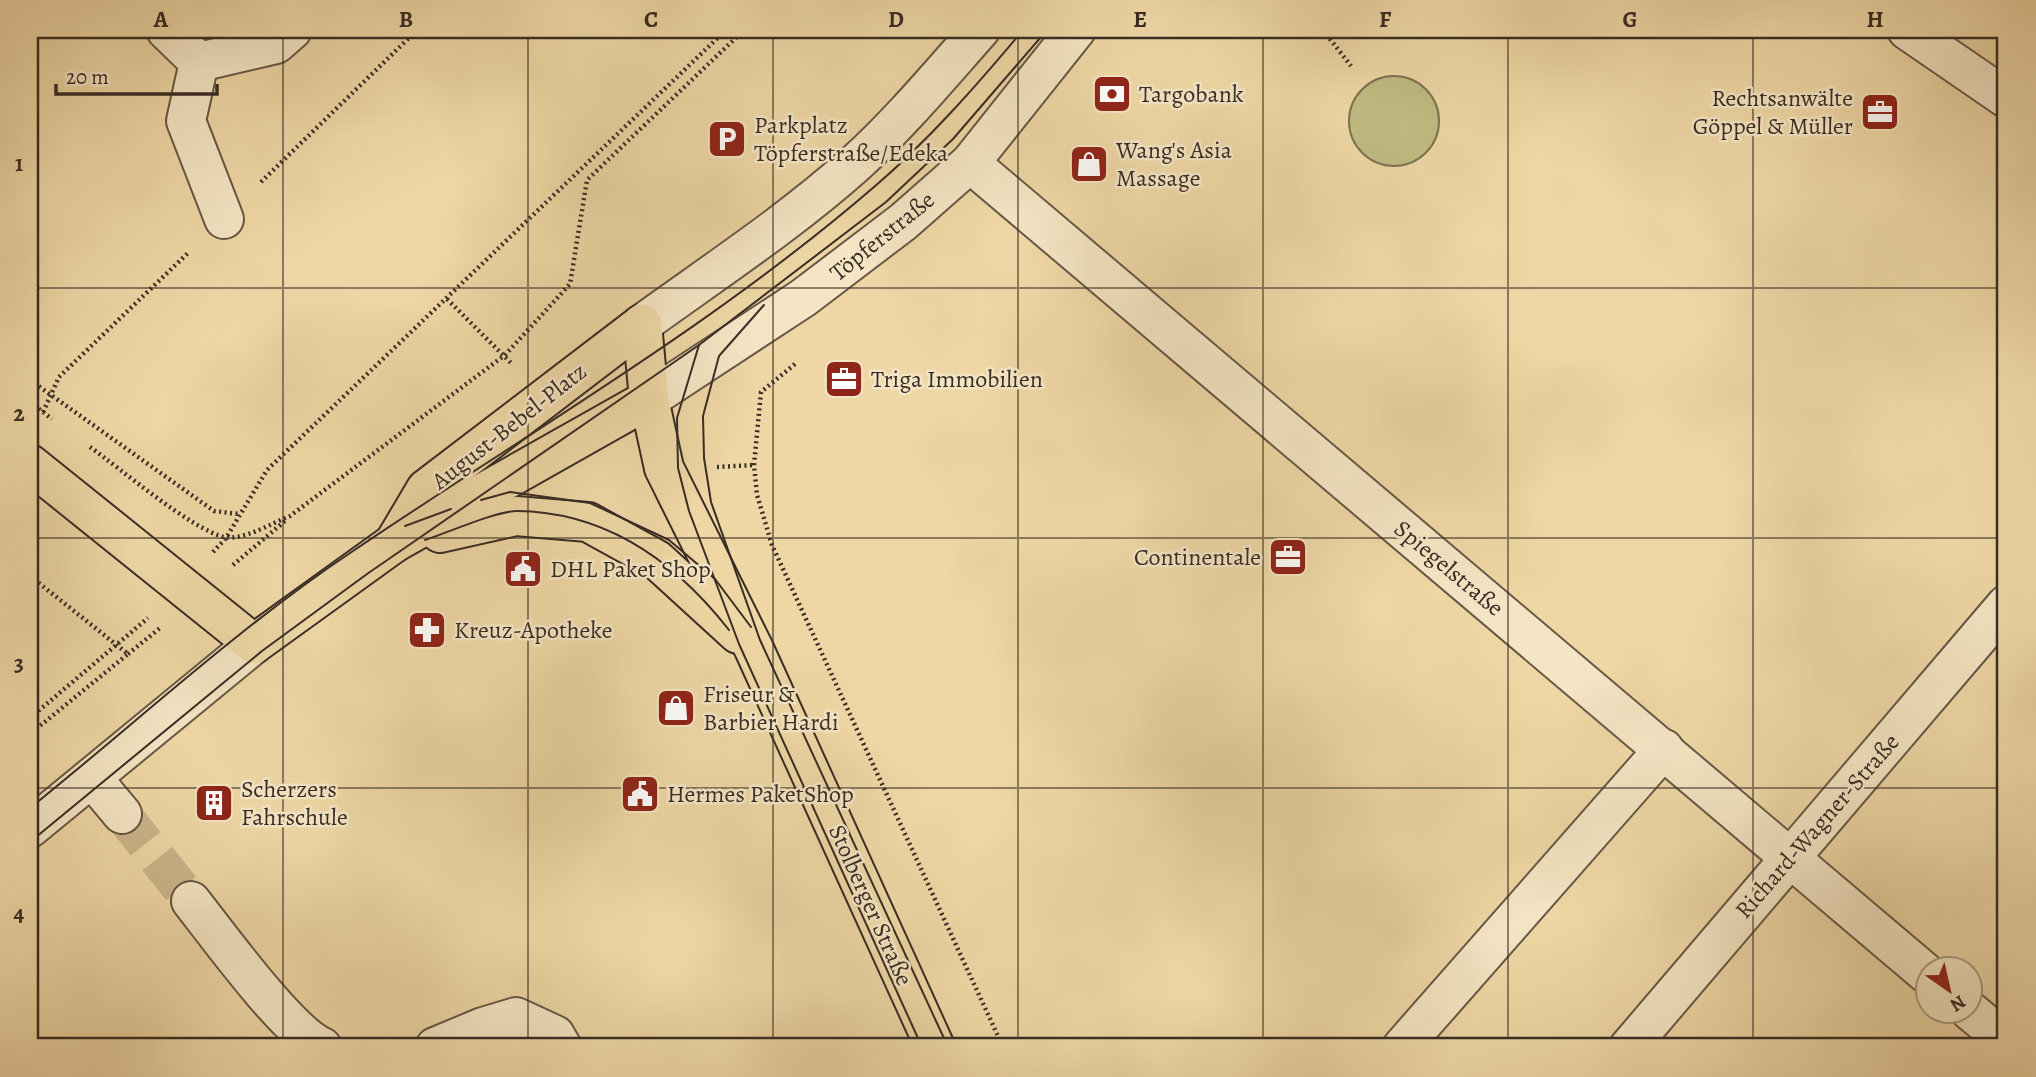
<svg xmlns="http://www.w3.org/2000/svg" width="2036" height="1077" font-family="Alegreya,serif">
<rect width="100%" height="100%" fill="#eed7a5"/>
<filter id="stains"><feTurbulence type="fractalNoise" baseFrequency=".00286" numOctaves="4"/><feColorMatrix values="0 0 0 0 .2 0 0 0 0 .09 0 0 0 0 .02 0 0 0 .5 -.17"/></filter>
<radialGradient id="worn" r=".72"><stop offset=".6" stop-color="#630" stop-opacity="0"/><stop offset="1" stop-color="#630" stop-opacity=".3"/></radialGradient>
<circle fill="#bfbc82" stroke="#7c7454" stroke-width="2" cx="1394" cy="121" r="45"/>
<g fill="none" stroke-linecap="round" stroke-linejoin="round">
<path stroke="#cab58b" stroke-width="38" stroke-dasharray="38 19" stroke-linecap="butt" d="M122,814L191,901"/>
<g stroke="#665745" stroke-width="42">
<g id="minor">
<path d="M166,30L199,62"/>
<path d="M1907,30L2006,98"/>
<path d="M199,62L186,121L224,219"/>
<path d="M199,62L276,44L292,30"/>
<path d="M970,163L1927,974"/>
<path d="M642,324C714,272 790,222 856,163C901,122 940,75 980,30"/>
<path d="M649,399L803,298L903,222L970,163L1076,30"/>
<path d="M92,778L122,814"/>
<path d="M30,828L254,644"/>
<path d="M191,901C217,934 288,1032 322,1047"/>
<path d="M1969,1010L2006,1041"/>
<path d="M435,1047L483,1027L516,1017L555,1035L562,1047"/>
<path d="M1402,1047L1664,749"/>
<path d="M1629,1047L2006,605"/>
</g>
</g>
<g stroke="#382c25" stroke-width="42">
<g id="major">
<path d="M642,324L649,399L664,468L754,649L935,1047"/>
<path d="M30,464L254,644L394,543L649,399"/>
<path d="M440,533L516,516L588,522L657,560L738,634"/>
<path d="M394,543L426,489L642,324"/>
</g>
</g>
<g stroke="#382c25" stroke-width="4.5" stroke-dasharray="2 3.5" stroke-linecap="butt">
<path d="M1323,30L1351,66"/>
<path d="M261,182L417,30"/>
<path d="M447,299L511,363"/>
<path d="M795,364L761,392L754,465L757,495L772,545L1003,1047"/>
<path d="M30,380L214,511L239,514"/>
<path d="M30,402L52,419"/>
<path d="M43,412L59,377L189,252"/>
<path d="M90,447C121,469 191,529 224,537C243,541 272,523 290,516L505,355L570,284L587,180L744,30"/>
<path d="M717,467L754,465"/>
<path d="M213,552L226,538L267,470L726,30"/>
<path d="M233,565L285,521"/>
<path d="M30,576L128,654L30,734"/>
<path d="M128,654L160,628"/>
<path d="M30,718L148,618"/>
</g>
<use href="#minor" stroke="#f4e5c4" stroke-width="38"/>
<use href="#major" stroke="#eed7a5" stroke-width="38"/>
<g stroke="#382c25" stroke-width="2">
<path d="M764,305L719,356L703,416L704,458L711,502L760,640L948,1047"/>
<path d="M699,345L677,418L678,468L689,511L739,644L922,1047"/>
<path d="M481,500L510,492L590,503L669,540L715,579L751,627"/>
<path d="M405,526L451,509"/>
<path d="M425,540C447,533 496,511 517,511C607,512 675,561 729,630"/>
<path d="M30,808C137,722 239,627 353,551C529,432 713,326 874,187C928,141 978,84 1023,30"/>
<path d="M30,842L262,651L367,574L699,345L886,202L953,139L1047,30"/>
</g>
</g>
<path fill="none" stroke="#382c25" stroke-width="2" stroke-opacity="0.55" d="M283,30V1047M528,30V1047M773,30V1047M1018,30V1047M1263,30V1047M1508,30V1047M1753,30V1047M30,288H2006M30,538H2006M30,788H2006"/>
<defs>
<g id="bank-square" transform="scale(2.0125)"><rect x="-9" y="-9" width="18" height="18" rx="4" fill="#8f2418" stroke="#f4e5c4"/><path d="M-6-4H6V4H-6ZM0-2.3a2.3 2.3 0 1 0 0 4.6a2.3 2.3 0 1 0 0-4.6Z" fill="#fff"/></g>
<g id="office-square" transform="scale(2.0125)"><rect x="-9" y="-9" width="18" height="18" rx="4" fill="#8f2418" stroke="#f4e5c4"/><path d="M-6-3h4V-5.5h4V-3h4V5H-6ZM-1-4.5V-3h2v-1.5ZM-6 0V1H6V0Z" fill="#fff"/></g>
<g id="parking-square" transform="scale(2.0125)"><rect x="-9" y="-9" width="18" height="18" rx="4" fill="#8f2418" stroke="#f4e5c4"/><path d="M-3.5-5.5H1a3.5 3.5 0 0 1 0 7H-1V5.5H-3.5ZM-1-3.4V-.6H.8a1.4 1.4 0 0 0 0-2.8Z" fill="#fff"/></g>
<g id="shop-square" transform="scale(2.0125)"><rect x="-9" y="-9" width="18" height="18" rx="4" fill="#8f2418" stroke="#f4e5c4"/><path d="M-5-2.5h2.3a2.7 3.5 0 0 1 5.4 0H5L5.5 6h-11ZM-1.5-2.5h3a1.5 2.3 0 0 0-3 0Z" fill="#fff"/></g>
<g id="civic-square" transform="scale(2.0125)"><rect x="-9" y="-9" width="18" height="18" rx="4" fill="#8f2418" stroke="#f4e5c4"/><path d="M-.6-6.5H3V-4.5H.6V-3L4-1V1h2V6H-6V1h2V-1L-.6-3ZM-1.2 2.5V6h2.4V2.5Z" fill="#fff"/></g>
<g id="pharmacy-square" transform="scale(2.0125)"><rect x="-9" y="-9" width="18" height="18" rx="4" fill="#8f2418" stroke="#f4e5c4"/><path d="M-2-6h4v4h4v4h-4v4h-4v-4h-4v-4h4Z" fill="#fff"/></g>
<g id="building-square" transform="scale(2.0125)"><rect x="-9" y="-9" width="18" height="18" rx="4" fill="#8f2418" stroke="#f4e5c4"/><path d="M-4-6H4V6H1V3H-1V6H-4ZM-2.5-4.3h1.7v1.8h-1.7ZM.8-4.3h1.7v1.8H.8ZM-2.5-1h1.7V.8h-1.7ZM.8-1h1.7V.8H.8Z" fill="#fff"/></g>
</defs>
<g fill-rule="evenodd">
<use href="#bank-square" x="1112" y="94"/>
<use href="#office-square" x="1880" y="112"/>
<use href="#parking-square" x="727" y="139"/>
<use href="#shop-square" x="1089" y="164"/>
<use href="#office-square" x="844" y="379"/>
<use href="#office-square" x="1288" y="557"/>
<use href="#civic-square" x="523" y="569"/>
<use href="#pharmacy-square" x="427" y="630"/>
<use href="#shop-square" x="676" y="708"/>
<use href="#civic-square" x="640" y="794"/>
<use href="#building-square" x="214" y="803"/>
</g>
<g text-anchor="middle" stroke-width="5" stroke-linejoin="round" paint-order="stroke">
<g font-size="24" fill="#382c25" stroke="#f4e5c4" text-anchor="start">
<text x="1139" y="102">Targobank</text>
<text x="1853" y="106" text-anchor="end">Rechtsanwälte<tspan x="1853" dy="28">Göppel &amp; Müller</tspan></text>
<text x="754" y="133">Parkplatz<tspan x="754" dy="28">Töpferstraße/Edeka</tspan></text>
<text x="1116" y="158">Wang's Asia<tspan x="1116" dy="28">Massage</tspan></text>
<text x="871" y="387">Triga Immobilien</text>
<text x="1261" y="565" text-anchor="end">Continentale</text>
<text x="550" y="577">DHL Paket Shop</text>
<text x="454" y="638">Kreuz-Apotheke</text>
<text x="703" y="702">Friseur &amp;<tspan x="703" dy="28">Barbier Hardi</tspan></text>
<text x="241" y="797">Scherzers<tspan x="241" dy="28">Fahrschule</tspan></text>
<text x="667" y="802">Hermes PaketShop</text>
</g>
<g font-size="24" fill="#382c25" stroke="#f4e5c4">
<text transform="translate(882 236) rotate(-39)" y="8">Töpferstraße</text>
<text transform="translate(509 426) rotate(-38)" y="8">August-Bebel-Platz</text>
<text transform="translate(1449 568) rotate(40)" y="8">Spiegelstraße</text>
<text transform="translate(1817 826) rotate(-49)" y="8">Richard-Wagner-Straße</text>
<text transform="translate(871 905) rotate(66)" y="8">Stolberger Straße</text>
</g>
</g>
<rect width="2036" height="1077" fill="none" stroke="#eed7a5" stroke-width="77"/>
<g transform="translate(1949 990) rotate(146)"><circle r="33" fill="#f4e5c4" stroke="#a99b84" stroke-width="2"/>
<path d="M0-5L12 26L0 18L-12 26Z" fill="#8f2418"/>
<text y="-10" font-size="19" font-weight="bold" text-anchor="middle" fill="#382c25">N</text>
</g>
<path d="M56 84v10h161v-10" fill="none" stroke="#382c25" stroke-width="3.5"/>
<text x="66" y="84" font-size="21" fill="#382c25" stroke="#f4e5c4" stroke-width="5" paint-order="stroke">20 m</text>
<rect x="38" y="38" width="1959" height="1000" fill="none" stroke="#382c25" stroke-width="2.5"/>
<g font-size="23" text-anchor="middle" font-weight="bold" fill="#382c25">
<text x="161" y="27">A</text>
<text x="406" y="27">B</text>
<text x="651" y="27">C</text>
<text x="896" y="27">D</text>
<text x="1140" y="27">E</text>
<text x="1385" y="27">F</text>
<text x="1630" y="27">G</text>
<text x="1875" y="27">H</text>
<text x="19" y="171">1</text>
<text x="19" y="421">2</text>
<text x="19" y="671">3</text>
<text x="19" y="921">4</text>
</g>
<rect width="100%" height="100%" filter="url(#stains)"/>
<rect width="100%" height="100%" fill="url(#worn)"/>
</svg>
